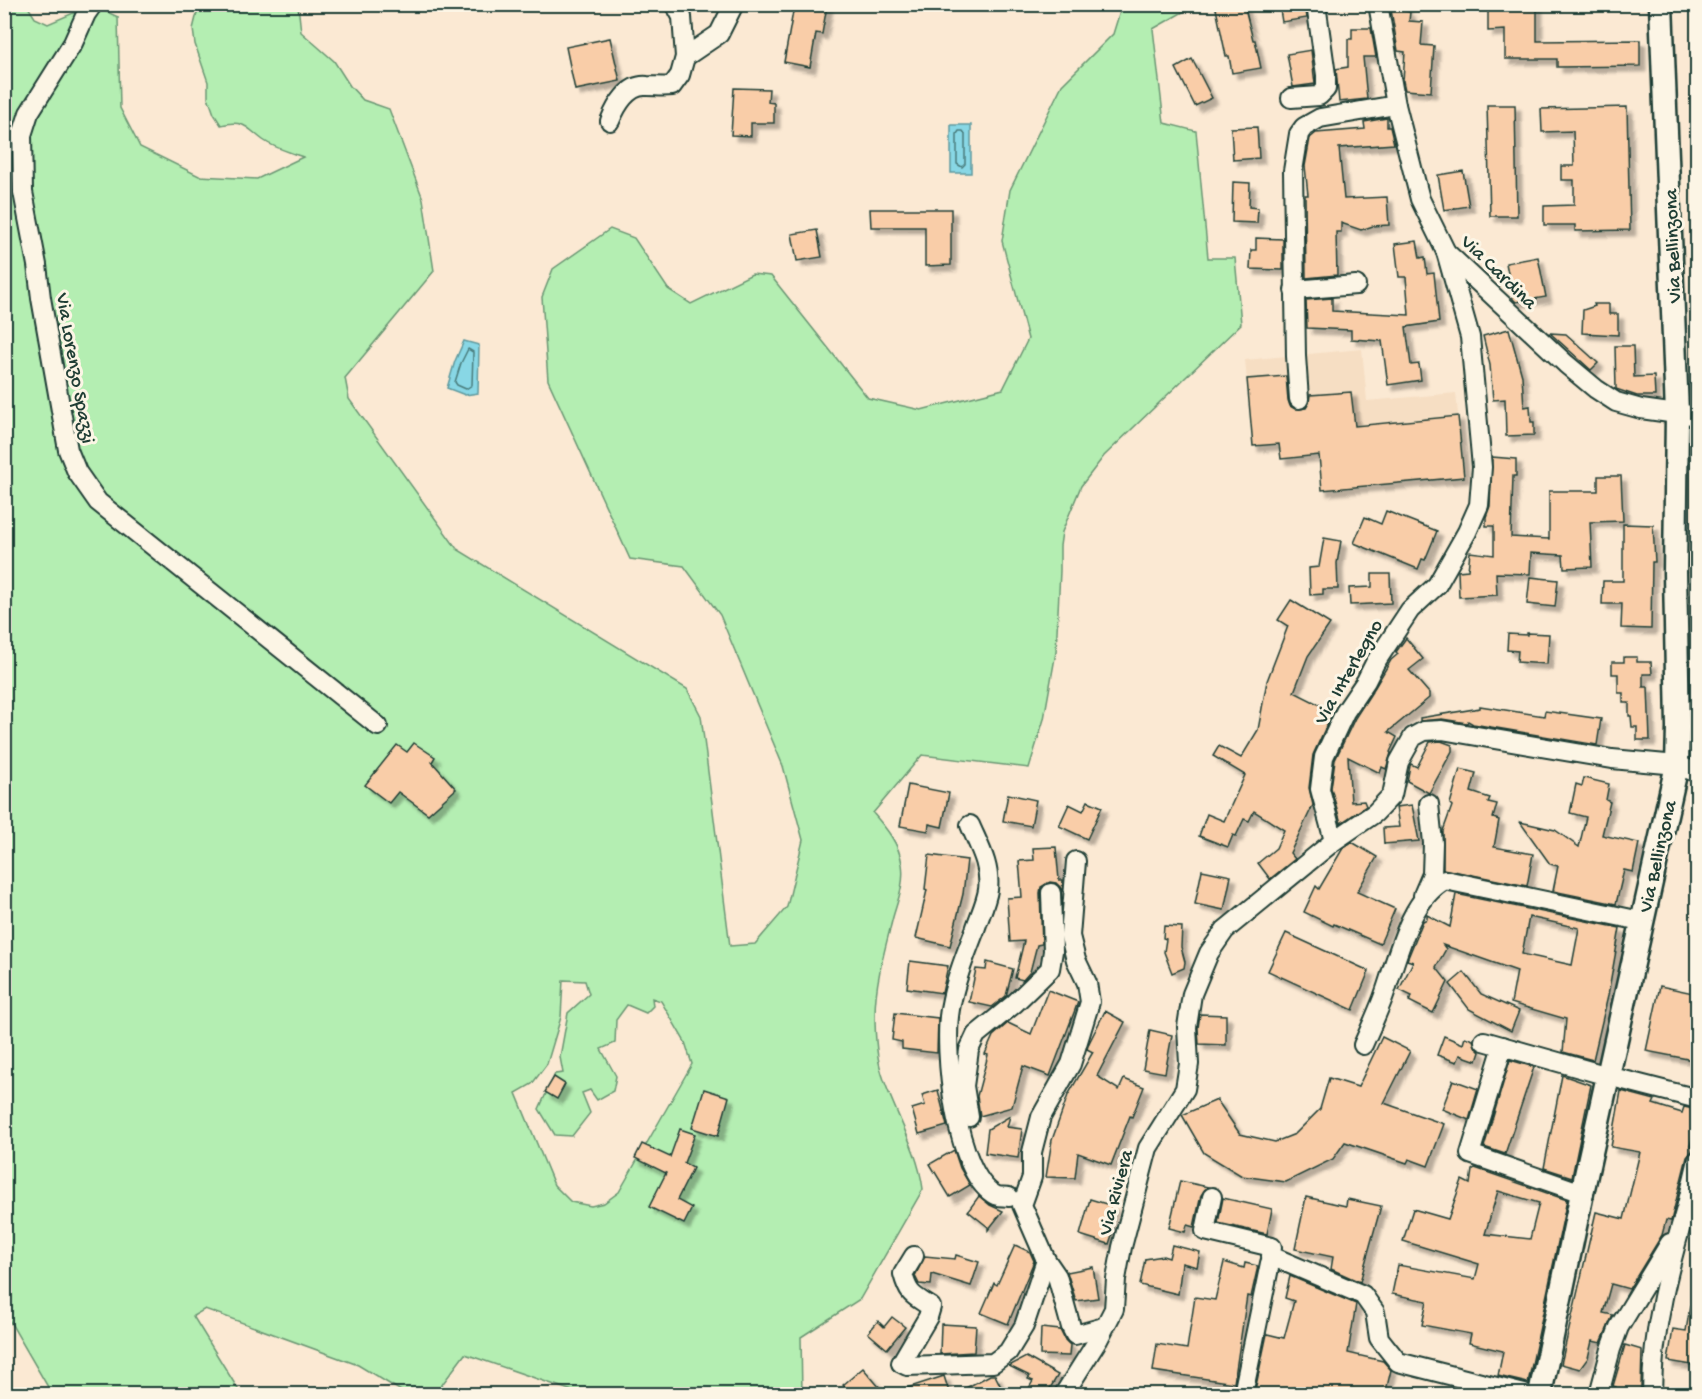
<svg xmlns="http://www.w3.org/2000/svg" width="1702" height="1399" font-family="'Gochi Hand',sans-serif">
<defs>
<filter id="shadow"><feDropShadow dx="5.5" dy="5.5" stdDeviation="1.5" flood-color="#0004"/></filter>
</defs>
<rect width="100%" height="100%" fill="#fbe9d3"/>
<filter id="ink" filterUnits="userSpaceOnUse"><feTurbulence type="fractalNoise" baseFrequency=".0167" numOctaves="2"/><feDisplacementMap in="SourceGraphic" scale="12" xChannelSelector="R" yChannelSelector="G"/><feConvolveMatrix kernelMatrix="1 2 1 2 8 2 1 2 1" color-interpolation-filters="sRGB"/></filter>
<g filter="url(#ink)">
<path fill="#f6dec3" d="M1362,349L1367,401L1456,393L1464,477L1322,490L1319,455L1281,459L1279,444L1253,446L1245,360Z"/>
<path fill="#b4eeb2" stroke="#6a9673" stroke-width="1.5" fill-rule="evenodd" d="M4,5H27L35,18L48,24L92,5L118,17L120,108L140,147L199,176L257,179L303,157C290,152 274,148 263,140C247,128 244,119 221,125L214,114L208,97V82L195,44L193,29L199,5H298L301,32L334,61L350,86L363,100L389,109L423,199L434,271L345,378L349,399L457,549L687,689L701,716L730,946L755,944L787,907L803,840L783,766L720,615L684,566L630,559L548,380L542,297L553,269L610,229L634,238L668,289L691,304L752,274L771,276L868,398L921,410L1003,389L1028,339L1002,241L1010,190L1062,85L1113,34L1122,5H1190V8L1153,29L1164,123L1196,131L1208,258H1235L1241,324L1104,456L1081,486L1062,532L1060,546V571L1056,652L1044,719L1029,768L922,755L873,813C886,828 899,843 902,864C905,882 898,900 893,917C885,949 875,983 875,1015C875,1035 876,1055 882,1074C894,1112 918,1149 923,1189L860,1299L801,1337L802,1394H581L465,1354L435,1394H406L358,1365L205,1309L193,1316L241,1394H52L9,1320L4,1304ZM563,980L585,981L589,994L568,1013L560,1057L563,1073L555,1074L539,1109L555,1135L572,1136L590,1113L582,1093L590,1090L597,1100L613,1091L616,1076L601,1049L615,1043L616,1020L627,1005L646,1013L653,1006L652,998L661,1001L685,1042L692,1064L619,1192L604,1203L591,1206L571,1202L554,1185L516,1093L532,1084L547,1064L561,1017Z"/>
<g fill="#88d7e5" stroke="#5e999e" stroke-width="1.5">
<rect x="951" y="125" width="20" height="48"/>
<path d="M464,341L479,345L478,393L465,395L447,388L455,361Z"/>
</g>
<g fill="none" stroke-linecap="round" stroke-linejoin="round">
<g stroke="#497b7b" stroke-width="1.5">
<path d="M959,131H963L965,134V164L962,167L957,164V134Z"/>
<path d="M468,349L473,352L472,385L466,389L457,385L455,382L461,363Z"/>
</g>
</g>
<g fill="#f9cda8" stroke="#1f3d34" stroke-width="1.5" fill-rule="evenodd" filter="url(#shadow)">
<path d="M808,4L827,6L822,34L816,33L810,67L784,62L794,6L807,8Z"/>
<path d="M1215,4H1244L1253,40H1255L1261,68L1232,73L1229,56H1226Z"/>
<path d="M1279,4H1305L1307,18L1282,22Z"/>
<path d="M1390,4H1406L1405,11L1410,12L1409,21L1423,22L1421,45L1434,46L1431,92L1405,90L1403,81L1405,52L1398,51Z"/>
<path d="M1488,4H1537V41L1640,40V66L1557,67V59H1505V30L1488,31Z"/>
<path d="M1352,28H1371L1376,57H1363L1367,99L1339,102L1336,69L1348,67V39H1352Z"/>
<path d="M610,38L620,81L575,90L566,47Z"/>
<path d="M1311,50L1315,84L1293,87L1287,54Z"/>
<path d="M1192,59L1212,98L1195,106L1176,68Z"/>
<path d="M734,88L769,89L768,102L774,103V123H751V136L731,135Z"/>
<path d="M1487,105H1515L1517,216H1490Z"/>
<path d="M1627,107L1630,230L1575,231V225H1544V206L1574,205V180H1561V166H1574L1573,131L1542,132L1541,109Z"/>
<path d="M1387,118V127H1390L1394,144L1339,148L1344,199L1387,197L1389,225L1373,226L1361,230L1341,223V232H1336L1337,275L1306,278L1305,195H1308L1305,166L1310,138L1316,133L1365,129L1364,122Z"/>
<path d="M1257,127L1259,158L1233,160L1231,128Z"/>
<path d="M1463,171L1469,206L1444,210L1438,175Z"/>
<path d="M1233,182L1250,183L1249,207L1258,208L1257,223L1232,222Z"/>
<path d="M870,209H951V265L925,266V227H871Z"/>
<path d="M817,230L822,257L797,261L792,234Z"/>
<path d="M1256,238L1283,239V270L1250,269L1251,250H1256Z"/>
<path d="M1417,241L1420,258L1425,257L1427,274L1434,273L1439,322L1406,327L1411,365L1419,364L1421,380L1388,385L1382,341L1351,339V330L1307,328L1306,300L1332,298V311L1409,315L1406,277H1399L1395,244Z"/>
<path d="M1538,257L1546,297L1516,302L1513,299L1506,263Z"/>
<path d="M1594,304H1609V314H1618V335L1582,333L1583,310L1595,306Z"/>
<path d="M1509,329L1522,376L1524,407L1530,406L1531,422H1534V435L1506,436L1505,399L1493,400L1490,365L1483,336Z"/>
<path d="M1550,333L1566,334L1598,363L1591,370Z"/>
<path d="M1615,346H1633L1634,377L1654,376L1655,396H1637L1616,389Z"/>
<path d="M1286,376L1288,400L1290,406L1295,409L1306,408L1309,403L1310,395L1351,392L1355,426L1458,416L1464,477L1322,490L1319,455L1281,459L1279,444L1253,446L1247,379Z"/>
<path d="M1492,457L1516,459V476H1513L1511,537L1549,539V491H1598V476H1621L1623,521L1590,522L1592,567L1564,568L1563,555L1531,553L1530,574L1496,573L1497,595L1459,597L1458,571L1468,570L1470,552L1494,555V526H1486V517L1490,506Z"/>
<path d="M1386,511L1437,531L1425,560L1422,559L1418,569L1354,543L1365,517L1381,524Z"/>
<path d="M1623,524L1653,525L1655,562H1652L1651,629L1621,628L1622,604H1602L1603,581H1623Z"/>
<path d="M1324,538L1341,541L1337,563L1338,589H1323V594L1310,595L1309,568L1319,567Z"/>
<path d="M1372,574H1390L1391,603L1350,605L1349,588L1372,587Z"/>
<path d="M1530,577L1558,580L1555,607L1527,604Z"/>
<path d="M1291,600L1330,624L1308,656L1294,692L1332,711L1334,709L1313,755L1309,788L1313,805L1290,853L1295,859L1270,879L1258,863L1276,848L1284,830L1254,811L1249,821L1244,819L1236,836L1233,835L1228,847L1199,836L1207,814L1224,821L1245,775L1213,756L1219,746L1241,758L1258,730L1267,681L1288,626L1278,620Z"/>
<path d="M1527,633L1549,634L1547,664L1517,662L1518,651L1507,650L1508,634L1527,635Z"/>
<path d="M1406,638L1423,659L1409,670L1429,693V698L1388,732L1397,737L1390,752L1391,753L1386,769L1382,767L1380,773L1348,757L1351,802L1364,801L1366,806L1341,823L1331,788L1335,760L1355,718L1375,687L1391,660L1398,654L1396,652Z"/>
<path d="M1624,657H1637V662H1651L1652,674H1643V687H1648L1650,740H1637V727H1632L1631,716H1629V703H1623V693H1618V674H1612V662H1624Z"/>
<path d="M1480,706L1544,716L1545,711L1601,719L1597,745L1473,724L1468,721L1467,723L1442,719L1420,721V718L1480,708Z"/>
<path d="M1441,741L1452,745V751L1429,793L1407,781L1410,766L1411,764L1417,767L1430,742Z"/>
<path d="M414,743L435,757L432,762L456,789L428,814L398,792L389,803L365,785L397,745L407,752Z"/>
<path d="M1460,769L1476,773L1471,792L1490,798L1488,802L1497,804L1493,818L1499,820L1494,847L1533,854L1527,886L1443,869V831L1452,806L1450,804Z"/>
<path d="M1584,778L1609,784L1606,800L1610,802L1602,835L1639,843L1633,872L1624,870L1616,904L1553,891L1558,866L1550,864L1520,822L1555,830L1579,847L1586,817L1570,813L1576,784L1582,786Z"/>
<path d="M908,785L949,793L942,827L929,824L928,831L900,826Z"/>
<path d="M1008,794L1036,800L1031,826L1003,821Z"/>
<path d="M1088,801L1102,807L1087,839L1059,826L1069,804L1083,811Z"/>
<path d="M1412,805L1419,841L1384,844L1383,828L1399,827L1396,807Z"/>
<path d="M1352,842L1377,857L1357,892L1395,909L1380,944L1334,924L1333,926L1304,912L1316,886L1319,889L1343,848Z"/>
<path d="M1056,847L1059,880H1063L1062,892L1060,887L1056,883L1050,882L1041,887L1040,893L1042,944L1037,945L1030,972L1023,980L1015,978L1024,941L1010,942L1007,898L1022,897L1019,861L1034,860L1033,848Z"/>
<path d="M929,855L967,860L963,894L950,946L916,938L927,890L925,889Z"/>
<path d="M1202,870L1231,876L1224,910L1195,904Z"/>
<path d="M1456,894L1620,928L1608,996L1593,1060L1563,1052L1566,1019L1511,1003L1517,971L1443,945L1446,949L1436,967L1448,982L1433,1013L1409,1001L1412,996L1399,990L1413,962L1407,960L1423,921L1427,919V915L1450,927ZM1529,917L1579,928L1572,965L1522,954Z"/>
<path d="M1164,926L1182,927L1181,947L1185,962L1184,968L1172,973L1164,952L1166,939L1163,938Z"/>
<path d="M1286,933L1369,971L1353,1010L1268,971Z"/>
<path d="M910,961L948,966L942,993L907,988Z"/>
<path d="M987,962L1013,969L1006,996L992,1007L969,1002L976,969L986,970Z"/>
<path d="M1464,972L1481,994L1519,1011L1511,1031L1469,1009L1450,984Z"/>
<path d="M1660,986L1698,994V1061L1646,1051Z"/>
<path d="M1048,990L1078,1002L1050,1076L1023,1066L1012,1107L980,1116L977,1096L988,1055L985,1054L993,1036L1008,1023L1031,1034Z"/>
<path d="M1105,1011L1125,1022L1097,1076L1119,1090L1124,1079L1144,1087L1132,1117L1130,1116L1111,1165L1078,1153L1075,1178L1046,1177L1052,1140L1068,1095L1093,1052L1087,1049L1089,1043Z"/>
<path d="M895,1013L938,1018L937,1053L902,1049V1042L892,1040Z"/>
<path d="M1200,1014L1226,1015V1045L1199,1044L1198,1028Z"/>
<path d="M1150,1030L1172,1035L1165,1073L1143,1069Z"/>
<path d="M1444,1036L1463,1044L1465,1037L1473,1040L1476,1048L1480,1052L1477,1061L1460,1055L1457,1062L1437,1055Z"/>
<path d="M1382,1037L1410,1051L1384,1103L1444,1124L1428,1166L1409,1159L1407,1163L1345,1142L1333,1159L1286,1182L1242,1176L1204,1153L1182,1115L1217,1100L1240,1134L1275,1142L1295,1134L1320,1109L1329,1078L1358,1087Z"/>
<path d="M1510,1060L1534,1067L1505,1154L1484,1147Z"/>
<path d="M1562,1075L1591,1085L1572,1177L1544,1168Z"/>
<path d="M554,1077L565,1084L557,1099L545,1092Z"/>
<path d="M1453,1080L1478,1089L1469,1120L1442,1109Z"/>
<path d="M704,1089L729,1097L718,1136L692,1128Z"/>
<path d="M938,1090L947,1126L919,1134L912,1109L925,1105L922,1095Z"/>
<path d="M1621,1091L1655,1100L1653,1104L1682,1113L1684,1107L1698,1110V1119L1690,1146H1693L1692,1151L1687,1157L1671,1221L1666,1220L1662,1235L1629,1289L1611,1284L1603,1313L1613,1315L1601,1343L1592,1341L1588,1358L1580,1369L1561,1364L1596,1212L1624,1219L1640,1152L1611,1147Z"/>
<path d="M1010,1116L1007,1127L1022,1129L1018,1158L985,1153L988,1129Z"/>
<path d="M680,1129L695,1134L684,1163L693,1168L677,1200L692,1208L684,1224L649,1207L666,1173L635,1158L642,1144L670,1157Z"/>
<path d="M954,1150L960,1168L970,1185L950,1197L930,1164Z"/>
<path d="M1475,1168L1567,1200L1528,1383L1498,1376L1503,1351L1469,1343L1471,1334L1422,1325L1427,1301L1392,1294L1398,1265L1475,1279L1479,1264L1403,1241L1413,1209L1448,1219L1462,1180L1470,1184L1472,1170ZM1498,1191L1539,1203L1530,1239L1485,1234Z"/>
<path d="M1180,1181L1208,1187L1201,1195L1194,1227L1187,1225L1185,1232L1169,1228Z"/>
<path d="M979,1196L990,1205L1003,1211L988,1230V1227L968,1211Z"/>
<path d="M1306,1197L1346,1206L1347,1199L1381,1206L1360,1282L1331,1269L1333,1257L1295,1249Z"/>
<path d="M1223,1198L1272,1209L1267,1234L1218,1223Z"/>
<path d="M1090,1199L1113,1206L1108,1227L1114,1229L1109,1244L1080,1235Z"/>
<path d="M1015,1245L1030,1252L1034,1261L1008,1324L981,1313L994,1283L997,1285Z"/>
<path d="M1172,1245L1200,1252L1197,1267L1182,1263L1178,1294L1140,1285L1145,1259L1163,1256L1169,1258Z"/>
<path d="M956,1255L979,1262L971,1286L932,1274L931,1285L919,1284L915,1276L925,1256L955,1259Z"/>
<path d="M1224,1262L1244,1268L1245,1263L1258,1266L1251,1297L1247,1296L1234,1383L1153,1371L1157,1344L1187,1349L1195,1297L1215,1300Z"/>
<path d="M1093,1267L1098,1298L1076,1301L1067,1272Z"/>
<path d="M1290,1276L1356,1304L1348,1353L1383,1361L1391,1370L1385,1395H1375L1353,1389V1395H1254L1267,1334L1284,1338L1294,1301L1285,1298Z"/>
<path d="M1690,1306L1698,1307V1366L1668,1361L1673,1329L1686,1331Z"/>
<path d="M892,1317L905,1327L887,1349L868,1333L878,1321L884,1327Z"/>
<path d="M941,1324L976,1326L974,1352L940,1354Z"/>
<path d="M1041,1328L1060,1330L1065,1340L1070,1345L1069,1356L1040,1355Z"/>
<path d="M1625,1345L1642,1350L1641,1386L1639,1395H1614L1616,1387L1613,1386Z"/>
<path d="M1026,1357L1058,1375L1046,1395H1025L1033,1381L1028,1379L1030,1376L1009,1366Z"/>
<path d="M863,1368L880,1388L873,1395H851L843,1385Z"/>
<path d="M990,1375H995L1005,1395H953Z"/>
<path d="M944,1376L950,1395H895V1392Z"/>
</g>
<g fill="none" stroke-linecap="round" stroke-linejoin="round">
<g stroke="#1f3d34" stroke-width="22">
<g id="minor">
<path d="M93,4L86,14L73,43L29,113L22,135L23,192L37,265L41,298L68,450L77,472L98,502L378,726"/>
<path d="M1378,4L1396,105L1420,199L1446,252L1566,364L1596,389L1616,402L1641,409L1677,414L1698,415"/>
<path d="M685,57L719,34L734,4"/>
<path d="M1291,98L1319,96L1326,89V75L1316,4"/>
<path d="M610,121C616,106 628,84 647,86C656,86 663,87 672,86L680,75L685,57L682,17L675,4"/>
<path d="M1294,290L1356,285"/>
<path d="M1299,399L1296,356L1293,171L1299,134L1304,127L1320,118L1396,105"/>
<path d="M970,825C979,846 991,866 988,890C986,903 979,917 975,930C965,956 955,981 950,1009C943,1049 955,1173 995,1195C998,1197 1005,1196 1009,1197"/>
<path d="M1334,841L1320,789L1324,757L1345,712L1366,681L1375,663L1410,610L1437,585L1467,532L1479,505L1482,467L1470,337L1446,252"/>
<path d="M1076,861L1070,936L1076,960L1087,983L1090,1002L1071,1064L1041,1117L1032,1152V1177L1022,1205L1046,1260L1057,1276L1071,1327L1075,1335L1104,1327"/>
<path d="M1423,895L1432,874L1433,843L1429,804"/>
<path d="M1484,1041L1608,1076L1698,1099"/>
<path d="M1363,1045C1370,1029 1377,1014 1383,998C1397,960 1408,900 1445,880L1641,921"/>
<path d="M1503,1046L1470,1154L1582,1193"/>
<path d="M969,1117L964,1086L969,1050L976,1035L1014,1004L1050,969L1053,951L1051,893"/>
<path d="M1698,1160L1687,1205L1698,1225"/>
<path d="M1212,1197L1205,1231L1272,1247L1271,1256L1363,1295L1375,1312L1379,1338L1398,1362L1524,1394"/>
<path d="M914,1256L903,1274C909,1296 913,1295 931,1307L928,1317L901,1363L907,1366L993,1363L1008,1352L1024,1326L1046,1260"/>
<path d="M1064,1394L1098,1340L1114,1309L1116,1279L1122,1247L1148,1148L1185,1089L1189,1064L1187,1027L1192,994L1209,953L1225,930L1334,841L1375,813L1392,795L1399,762L1413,737L1424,731L1442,730L1612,759L1677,765L1698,773"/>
<path d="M1243,1394L1270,1263"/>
<path d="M1599,1394L1611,1349L1619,1327L1670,1243"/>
<path d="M1652,1394C1652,1330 1669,1266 1687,1205L1698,1207"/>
</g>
</g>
<g stroke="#1f3d34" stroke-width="27">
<path id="major" d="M1540,1394L1582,1193L1677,765L1678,727L1675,573L1677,414L1661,4"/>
</g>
<use href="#minor" stroke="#fcf5e5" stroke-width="18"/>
<use href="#major" stroke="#fcf5e5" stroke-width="22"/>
</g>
</g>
<g text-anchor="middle" stroke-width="6" stroke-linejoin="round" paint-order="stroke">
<g font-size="20" fill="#1f3d34" stroke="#fcf5e5">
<text transform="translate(1671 246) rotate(-92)" y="7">Via Bellinzona</text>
<text transform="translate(1500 271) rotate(44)" y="7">Via Cardina</text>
<text transform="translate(77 368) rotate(80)" y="7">Via Lorenzo Spazzi</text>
<text transform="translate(1347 671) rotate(-60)" y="7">Via Interlegno</text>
<text transform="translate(1656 856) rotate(-77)" y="7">Via Bellinzona</text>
<text transform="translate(1114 1192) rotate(-75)" y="7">Via Riviera</text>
</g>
</g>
<rect width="1702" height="1399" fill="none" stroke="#fcf5e5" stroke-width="24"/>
<rect x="12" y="12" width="1678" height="1375" fill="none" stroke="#1f3d34" stroke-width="2" filter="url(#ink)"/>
</svg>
